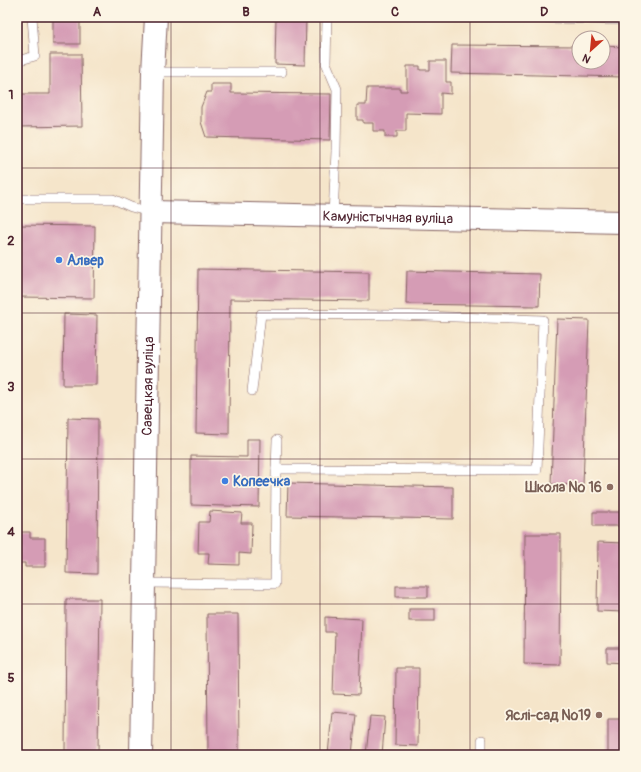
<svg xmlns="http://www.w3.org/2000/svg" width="641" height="772" font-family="Pangolin,sans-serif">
<rect width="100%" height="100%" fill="#fcf5e5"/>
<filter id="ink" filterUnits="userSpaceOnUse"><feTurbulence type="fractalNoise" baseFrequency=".025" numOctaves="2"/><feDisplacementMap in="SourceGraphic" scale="8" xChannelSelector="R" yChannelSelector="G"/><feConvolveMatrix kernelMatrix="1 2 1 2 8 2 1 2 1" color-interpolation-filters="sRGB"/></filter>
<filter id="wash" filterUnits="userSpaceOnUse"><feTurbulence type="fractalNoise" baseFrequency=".012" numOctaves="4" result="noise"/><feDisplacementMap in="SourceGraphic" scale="16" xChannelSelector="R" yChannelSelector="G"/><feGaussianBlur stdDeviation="0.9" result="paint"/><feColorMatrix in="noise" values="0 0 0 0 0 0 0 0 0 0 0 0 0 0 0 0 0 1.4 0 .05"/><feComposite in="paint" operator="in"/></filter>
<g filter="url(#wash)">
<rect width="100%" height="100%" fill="#f5e5ca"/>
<g id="blocks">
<g fill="#d59cb5">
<rect x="53" y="17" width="27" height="27"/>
<path d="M276,17H306L305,65L275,64Z"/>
<path d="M452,45L579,46V62H603V46L624,47V77L451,73Z"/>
<path d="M50,54H81L82,126L17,127V94H50Z"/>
<path d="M430,61H446V82H451V94L441,93V114L406,113V131H397V137H385V131H373V123H363V120H357V105H366L367,88H400V91H407V66H420V70H430Z"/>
<path d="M211,84H231V93L331,94L330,140L206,137L201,122V107L207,92H211Z"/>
<path d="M19,225L95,226L94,298L18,297Z"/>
<path d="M198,269L369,272V301L230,299L229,434L196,433Z"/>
<path d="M407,271L540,274L539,306L406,304Z"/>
<path d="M64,314L97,315L96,385H63Z"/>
<path d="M557,319L589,320L583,485L551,484Z"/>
<path d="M68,418L98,419L97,574L66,573Z"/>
<path d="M247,439H260L259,507L191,505V456L247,457Z"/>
<path d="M288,483L453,487V519L287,516Z"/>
<path d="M210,511L242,513L241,523H252L251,554L239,553V565L208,564L209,553H198L199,522H209Z"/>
<path d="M593,512H623L624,526H593Z"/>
<path d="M17,532H30V538H45V567H25V563H17Z"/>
<path d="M525,534H561L560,665L524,664Z"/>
<path d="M598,542L624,543V612L597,611Z"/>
<rect x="396" y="586" width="32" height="11"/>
<path d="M66,599H100L98,753H65Z"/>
<rect x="409" y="609" width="26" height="12"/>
<path d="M207,614H238L239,755H208Z"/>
<path d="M325,617L362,619L359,695L333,694L335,632H325Z"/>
<path d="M607,648H624V663L607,662Z"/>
<path d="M396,668H419L418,746L395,745Z"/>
<path d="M332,712L356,714L352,755H328Z"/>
<path d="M370,716L385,717L382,755H366Z"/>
<path d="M608,719H624V754L608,753Z"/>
</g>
</g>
</g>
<g filter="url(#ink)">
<use href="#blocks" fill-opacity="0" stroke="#866463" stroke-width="1"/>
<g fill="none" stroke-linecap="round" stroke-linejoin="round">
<g stroke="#866463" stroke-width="10">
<g id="lane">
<path d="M327,17L326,63L337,89L336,151L333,216"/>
<path d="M509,17L624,20"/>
<path d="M17,61L35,56L32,17"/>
<path d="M153,72H282"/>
<path d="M17,199H113L131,207L150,212"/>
<path d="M252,391L261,314L395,315L543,320L537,470L276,469"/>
<path d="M145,583L275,584L276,469L277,440"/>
<path d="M482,740V755"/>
</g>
</g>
<g stroke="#866463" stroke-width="24">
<g id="secondary">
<path id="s1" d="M151,212L624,222"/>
<path id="s2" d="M141,755L153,72L156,17"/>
</g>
</g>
<use href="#lane" stroke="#fff" stroke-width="9"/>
<use href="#secondary" stroke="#fff" stroke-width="22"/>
</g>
</g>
<path fill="none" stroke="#4a1f2b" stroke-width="1" stroke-opacity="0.55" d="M171,17V755M320,17V755M470,17V755M17,168H624M17,313H624M17,459H624M17,604H624"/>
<g fill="#3f7fe0" stroke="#fcf5e5" stroke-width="1.5">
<circle cx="59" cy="260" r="4"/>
<circle cx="225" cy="481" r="4"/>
</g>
<g fill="#8d6e63" stroke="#fcf5e5" stroke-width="1.5">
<circle cx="610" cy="487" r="4"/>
<circle cx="599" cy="715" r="4"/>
</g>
<g text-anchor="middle" stroke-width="3.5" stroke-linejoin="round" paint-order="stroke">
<g font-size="14" fill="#4a1f2b" stroke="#fcf5e5">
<text dy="5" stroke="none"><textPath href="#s1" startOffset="237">Камуністычная вуліца</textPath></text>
<text dy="5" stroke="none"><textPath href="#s2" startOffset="369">Савецкая вуліца</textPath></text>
</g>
<g font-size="14" font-weight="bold" fill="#366cbe" stroke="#fcf5e5" text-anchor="start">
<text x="67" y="265">Алвер</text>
<text x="233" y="486">Копеечка</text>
</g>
<g font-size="14" font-weight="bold" fill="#785e54" stroke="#fcf5e5" text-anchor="end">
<text x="602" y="492">Школа № 16</text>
<text x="591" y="720">Яслі-сад №19</text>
</g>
</g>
<rect width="641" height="772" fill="none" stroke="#fcf5e5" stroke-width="44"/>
<g transform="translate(591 50) rotate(207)"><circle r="19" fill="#fcf5e5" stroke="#b59f9b"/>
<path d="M0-3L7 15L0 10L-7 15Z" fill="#c8321e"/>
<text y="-6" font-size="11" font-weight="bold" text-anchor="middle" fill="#4a1f2b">N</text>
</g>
<rect x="22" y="22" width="597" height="728" fill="none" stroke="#4a1f2b" stroke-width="1.5"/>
<g font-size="13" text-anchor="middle" font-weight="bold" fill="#4a1f2b">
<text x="97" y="16">A</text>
<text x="246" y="16">B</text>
<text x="395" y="16">C</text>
<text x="544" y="16">D</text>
<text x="11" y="99">1</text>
<text x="11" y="245">2</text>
<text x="11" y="391">3</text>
<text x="11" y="536">4</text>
<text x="11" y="682">5</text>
</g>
</svg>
